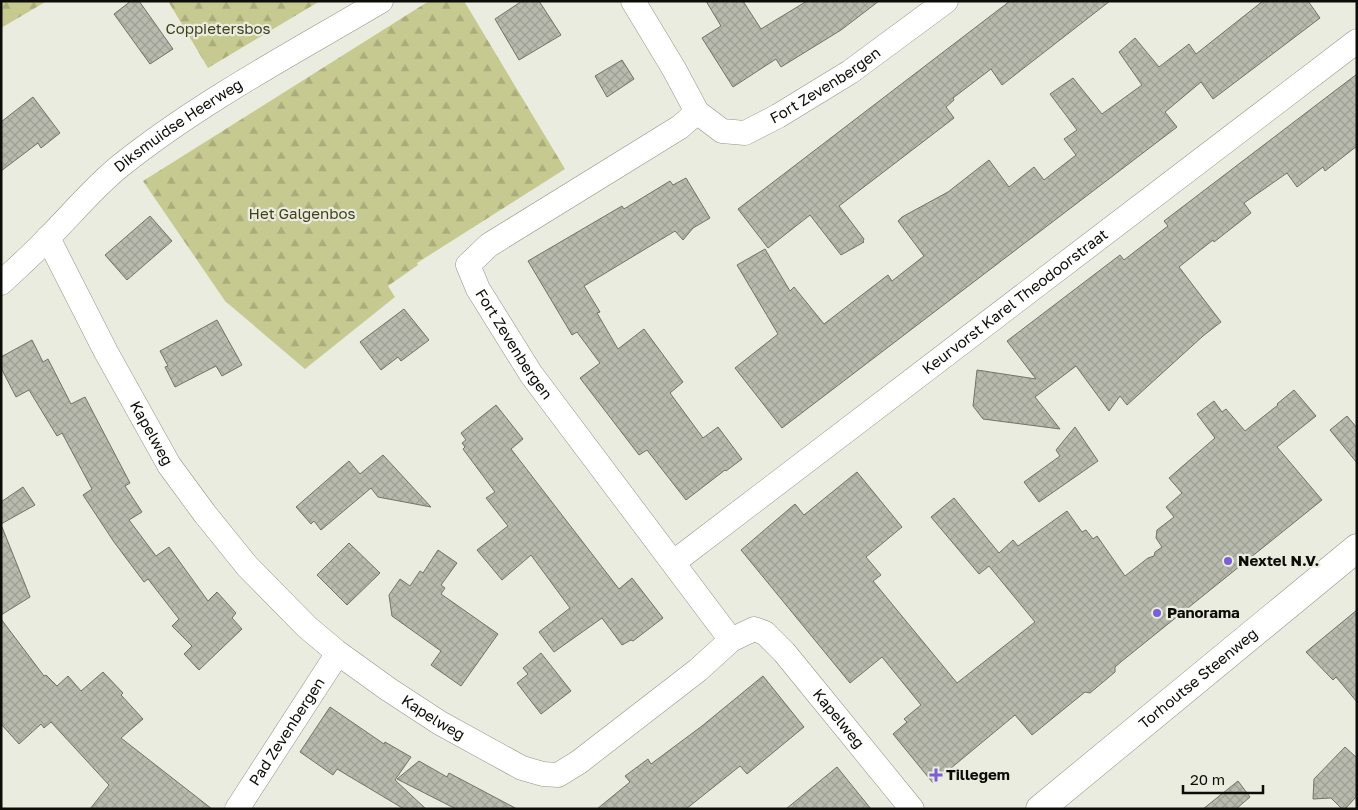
<svg xmlns="http://www.w3.org/2000/svg" width="1358" height="810" viewBox="0 0 1358 810" font-family="'Golos Text',sans-serif">
  <style>
    .forest { fill: url(#forest-firs) }
    .building { fill: url(#building-cross-hatch); stroke: #727368 }
    .lines { fill: none; stroke-linecap: round; stroke-linejoin: round }
    .minor-casing { stroke: #939488; stroke-width: 25 }
    .secondary-casing { stroke: #939488; stroke-width: 29 }
    .minor { stroke: #fff; stroke-width: 24 }
    .secondary { stroke: #fff; stroke-width: 28 }
    .poi-dot { fill: #7b5ed8; stroke: #eaecdf; stroke-width: 2 }
    .labels { text-anchor: middle; stroke-width: 4.5; stroke-linejoin: round; paint-order: stroke }
    .park-label { font-size: 15px; fill: #41421c; stroke: #eaecdf }
    .street-label { font-size: 15px; fill: #0c0c08; stroke: #eaecdf }
    .poi-label { font-size: 15px; font-weight: bold; fill: #0c0c08; stroke: #eaecdf; text-anchor: start }
  </style>
  <defs>
    <pattern id="forest-firs" width="22" height="20" patternUnits="userSpaceOnUse" patternTransform="scale(1.25)"><rect width="22" height="20" fill="#c7ca90"/><path d="M5 1l3.5 6h-7zM16 11l3.5 6h-7z" fill="#aaac7b"/></pattern>
    <pattern id="building-cross-hatch" width="8" height="8" patternUnits="userSpaceOnUse" patternTransform="scale(1.25)"><rect width="8" height="8" fill="#b9baae"/><path d="M0 0l8 8M0 8l8-8" fill="none" stroke="#9e9f94"/></pattern>
  </defs>
  <rect width="100%" height="100%" fill="#eaecdf"/>
  <g class="forest">
    <path d="M 1,1 L 47,1 L 1,28 Z"/>
    <path d="M 168,1 L 320,1 L 208,68 Z"/>
    <path d="M 429,1 L 464,1 L 565,169 L 417,263 L 418,265 L 388,286 L 395,297 L 305,369 L 225,301 L 143,181 Z"/>
  </g>
  <g class="building">
    <path d="M 131,1 L 139,1 L 173,49 L 150,64 L 114,14 Z"/>
    <path d="M 522,1 L 539,1 L 561,35 L 519,60 L 495,19 Z"/>
    <path d="M 706,1 L 743,1 L 761,29 L 807,1 L 879,1 L 841,30 L 781,67 L 776,59 L 733,87 L 702,38 L 721,26 Z"/>
    <path d="M 1010,1 L 1110,1 L 1002,85 L 991,69 L 953,98 L 954,100 L 946,107 L 954,118 L 839,206 L 864,239 L 863,241 L 864,242 L 841,255 L 810,215 L 768,248 L 738,209 Z"/>
    <path d="M 1263,1 L 1308,1 L 1320,18 L 1213,99 L 1201,82 L 1165,112 L 1177,127 L 782,428 L 735,368 L 778,334 L 737,265 L 765,249 L 790,291 L 794,287 L 824,324 L 888,275 L 892,281 L 924,256 L 898,221 L 902,217 L 948,192 L 989,160 L 1009,187 L 1034,167 L 1044,180 L 1076,155 L 1064,139 L 1077,130 L 1050,94 L 1073,78 L 1102,114 L 1142,85 L 1119,52 L 1135,38 L 1159,67 L 1189,44 L 1196,54 Z"/>
    <path d="M 622,60 L 634,79 L 607,97 L 595,76 Z"/>
    <path d="M 1357,74 L 1357,146 L 1325,171 L 1323,167 L 1297,187 L 1287,173 L 1244,203 L 1251,213 L 1214,242 L 1213,240 L 1179,267 L 1221,322 L 1203,336 L 1127,405 L 1120,396 L 1109,411 L 1076,366 L 1035,397 L 1060,429 L 983,419 L 973,406 L 977,370 L 1036,379 L 1007,341 L 1120,255 L 1124,260 L 1168,226 L 1164,221 Z"/>
    <path d="M 33,97 L 60,133 L 41,148 L 38,143 L 1,171 L 1,122 Z"/>
    <path d="M 686,178 L 710,218 L 693,228 L 683,240 L 675,231 L 584,286 L 600,312 L 597,313 L 618,349 L 644,329 L 683,382 L 670,393 L 703,438 L 718,427 L 742,459 L 726,471 L 725,470 L 686,500 L 647,450 L 639,455 L 580,378 L 600,363 L 577,332 L 572,335 L 528,261 L 622,206 L 624,209 L 670,181 L 673,185 Z"/>
    <path d="M 150,216 L 172,241 L 127,280 L 105,255 Z"/>
    <path d="M 404,309 L 429,340 L 401,361 L 398,357 L 381,370 L 360,342 Z"/>
    <path d="M 217,320 L 242,365 L 222,376 L 216,366 L 175,387 L 165,367 L 168,366 L 160,351 Z"/>
    <path d="M 32,340 L 43,362 L 48,359 L 71,404 L 85,397 L 130,483 L 125,486 L 142,512 L 129,520 L 156,556 L 169,547 L 208,601 L 217,592 L 236,613 L 232,618 L 242,629 L 199,670 L 184,654 L 192,646 L 172,626 L 179,619 L 148,579 L 144,582 L 114,542 L 83,495 L 92,489 L 62,433 L 57,436 L 29,390 L 16,397 L 1,368 L 1,357 Z"/>
    <path d="M 1294,390 L 1316,416 L 1277,447 L 1322,500 L 1122,661 L 1115,667 L 1115,672 L 1090,693 L 1085,692 L 1032,735 L 1015,715 L 933,783 L 893,734 L 907,722 L 904,719 L 921,705 L 882,657 L 850,683 L 741,550 L 795,504 L 804,515 L 857,472 L 902,527 L 866,557 L 881,575 L 873,581 L 957,683 L 1035,622 L 989,566 L 979,574 L 931,517 L 954,498 L 999,553 L 1013,540 L 1018,546 L 1067,511 L 1082,532 L 1086,530 L 1093,539 L 1097,536 L 1125,576 L 1148,558 L 1154,556 L 1155,552 L 1162,547 L 1156,538 L 1157,530 L 1174,517 L 1166,507 L 1182,493 L 1169,478 L 1215,438 L 1197,414 L 1214,401 L 1222,412 L 1226,409 L 1245,431 L 1278,405 L 1277,404 Z"/>
    <path d="M 496,405 L 523,439 L 511,449 L 619,589 L 632,578 L 663,618 L 633,641 L 631,640 L 622,645 L 602,618 L 554,652 L 539,632 L 570,608 L 531,555 L 502,580 L 477,550 L 508,526 L 486,498 L 495,492 L 463,449 L 465,447 L 462,443 L 466,440 L 461,433 Z"/>
    <path d="M 1347,416 L 1357,428 L 1357,463 L 1330,430 Z"/>
    <path d="M 1075,427 L 1098,461 L 1039,502 L 1024,482 L 1060,456 L 1056,450 Z"/>
    <path d="M 383,455 L 431,507 L 378,497 L 371,488 L 321,530 L 314,521 L 311,524 L 296,507 L 349,461 L 360,474 Z"/>
    <path d="M 23,487 L 35,505 L 1,524 L 1,502 Z"/>
    <path d="M 2,527 L 30,597 L 1,615 L 1,528 Z"/>
    <path d="M 349,543 L 380,573 L 347,605 L 317,575 Z"/>
    <path d="M 438,550 L 457,563 L 441,585 L 445,588 L 441,594 L 498,634 L 461,686 L 431,665 L 441,651 L 392,616 L 389,595 L 400,579 L 410,586 L 420,571 L 423,573 Z"/>
    <path d="M 1357,610 L 1357,702 L 1336,677 L 1333,680 L 1306,652 Z"/>
    <path d="M 1,619 L 44,676 L 46,675 L 57,686 L 68,676 L 81,691 L 103,672 L 123,693 L 121,695 L 143,719 L 121,738 L 212,809 L 90,809 L 109,785 L 51,722 L 44,728 L 41,724 L 19,744 L 1,724 Z"/>
    <path d="M 541,653 L 571,691 L 541,714 L 517,683 L 528,674 L 523,668 Z"/>
    <path d="M 763,676 L 804,727 L 747,774 L 740,766 L 686,809 L 597,809 L 630,782 L 625,776 L 648,759 L 651,764 L 702,726 Z"/>
    <path d="M 330,707 L 384,744 L 385,742 L 411,757 L 395,780 L 426,809 L 404,809 L 337,769 L 333,775 L 300,752 Z"/>
    <path d="M 1345,747 L 1357,758 L 1357,796 L 1345,809 L 1342,809 L 1331,798 L 1313,799 L 1314,779 Z"/>
    <path d="M 419,761 L 447,777 L 449,773 L 517,809 L 456,809 L 397,779 Z"/>
    <path d="M 837,767 L 871,809 L 786,809 Z"/>
    <path d="M 1238,781 L 1250,797 L 1236,809 L 1203,809 Z"/>
  </g>
  <g class="lines">
    <defs>
      <g id="minor">
        <path id="s1" d="M 633,1 L 674,69 L 697,112 L 722,131 L 745,133 L 778,116 L 850,72 L 946,1"/>
        <path id="s2" d="M 697,112 L 680,127 L 489,245 L 468,265 L 478,289 L 531,374 L 731,640"/>
        <path id="s3" d="M 48,238 L 106,352 L 169,465 L 205,514 L 247,566 L 307,627 L 338,653 L 388,689 L 440,723 L 522,768 L 543,774 L 558,775 L 579,762 L 698,670 L 731,640 L 754,629 L 765,633 L 784,652 L 912,809"/>
        <path id="s4" d="M 1,283 C 17,268 33,254 48,238 C 72,214 94,187 120,166 C 200,102 293,53 381,1"/>
        <path id="s5" d="M 674,562 L 1357,41"/>
        <path id="s6" d="M 237,809 L 338,653"/>
      </g>
      <g id="secondary">
        <path id="s7" d="M 1040,809 L 1357,548"/>
      </g>
    </defs>
    <use href="#minor" class="minor-casing"/>
    <use href="#secondary" class="secondary-casing"/>
    <use href="#minor" class="minor"/>
    <use href="#secondary" class="secondary"/>
  </g>
  <g class="poi-dot">
    <circle cx="1228" cy="561" r="5"/>
    <circle cx="1157" cy="613" r="5"/>
    <path d="M933.5 767.5h5v5h5v5h-5v5h-5v-5h-5v-5h5z"/>
  </g>
  <g class="labels">
    <g class="park-label">
      <text x="218" y="34">Coppietersbos</text>
      <text x="302" y="219">Het Galgenbos</text>
    </g>
    <g class="street-label">
      <text dy="5" stroke="none"><textPath href="#s1" startOffset="276">Fort Zevenbergen</textPath></text>
      <text dy="5" stroke="none"><textPath href="#s4" startOffset="238">Diksmuidse Heerweg</textPath></text>
      <text dy="5" stroke="none"><textPath href="#s5" startOffset="429">Keurvorst Karel Theodoorstraat</textPath></text>
      <text dy="5" stroke="none"><textPath href="#s2" startOffset="368">Fort Zevenbergen</textPath></text>
      <text dy="5" stroke="none"><textPath href="#s3" startOffset="221">Kapelweg</textPath></text>
      <text dy="5" stroke="none"><textPath href="#s7" startOffset="205">Torhoutse Steenweg</textPath></text>
      <text dy="5" stroke="none"><textPath href="#s3" startOffset="626">Kapelweg</textPath></text>
      <text dy="5" stroke="none"><textPath href="#s3" startOffset="1135">Kapelweg</textPath></text>
      <text dy="5" stroke="none"><textPath href="#s6" startOffset="92">Pad Zevenbergen</textPath></text>
    </g>
    <g class="poi-label">
      <text x="1238" y="566">Nextel N.V.</text>
      <text x="1167" y="618">Panorama</text>
      <text x="946" y="780">Tillegem</text>
    </g>
  </g>
  <rect width="1358" height="810" fill="none" stroke="#0c0c08" stroke-width="5"/>
  <path d="M1183 785v8h80v-8" fill="none" stroke="#0c0c08" stroke-width="2.5"/>
  <text x="1190" y="785" font-size="15" fill="#0c0c08" stroke="#eaecdf" stroke-width="4" paint-order="stroke">20 m</text>
</svg>
